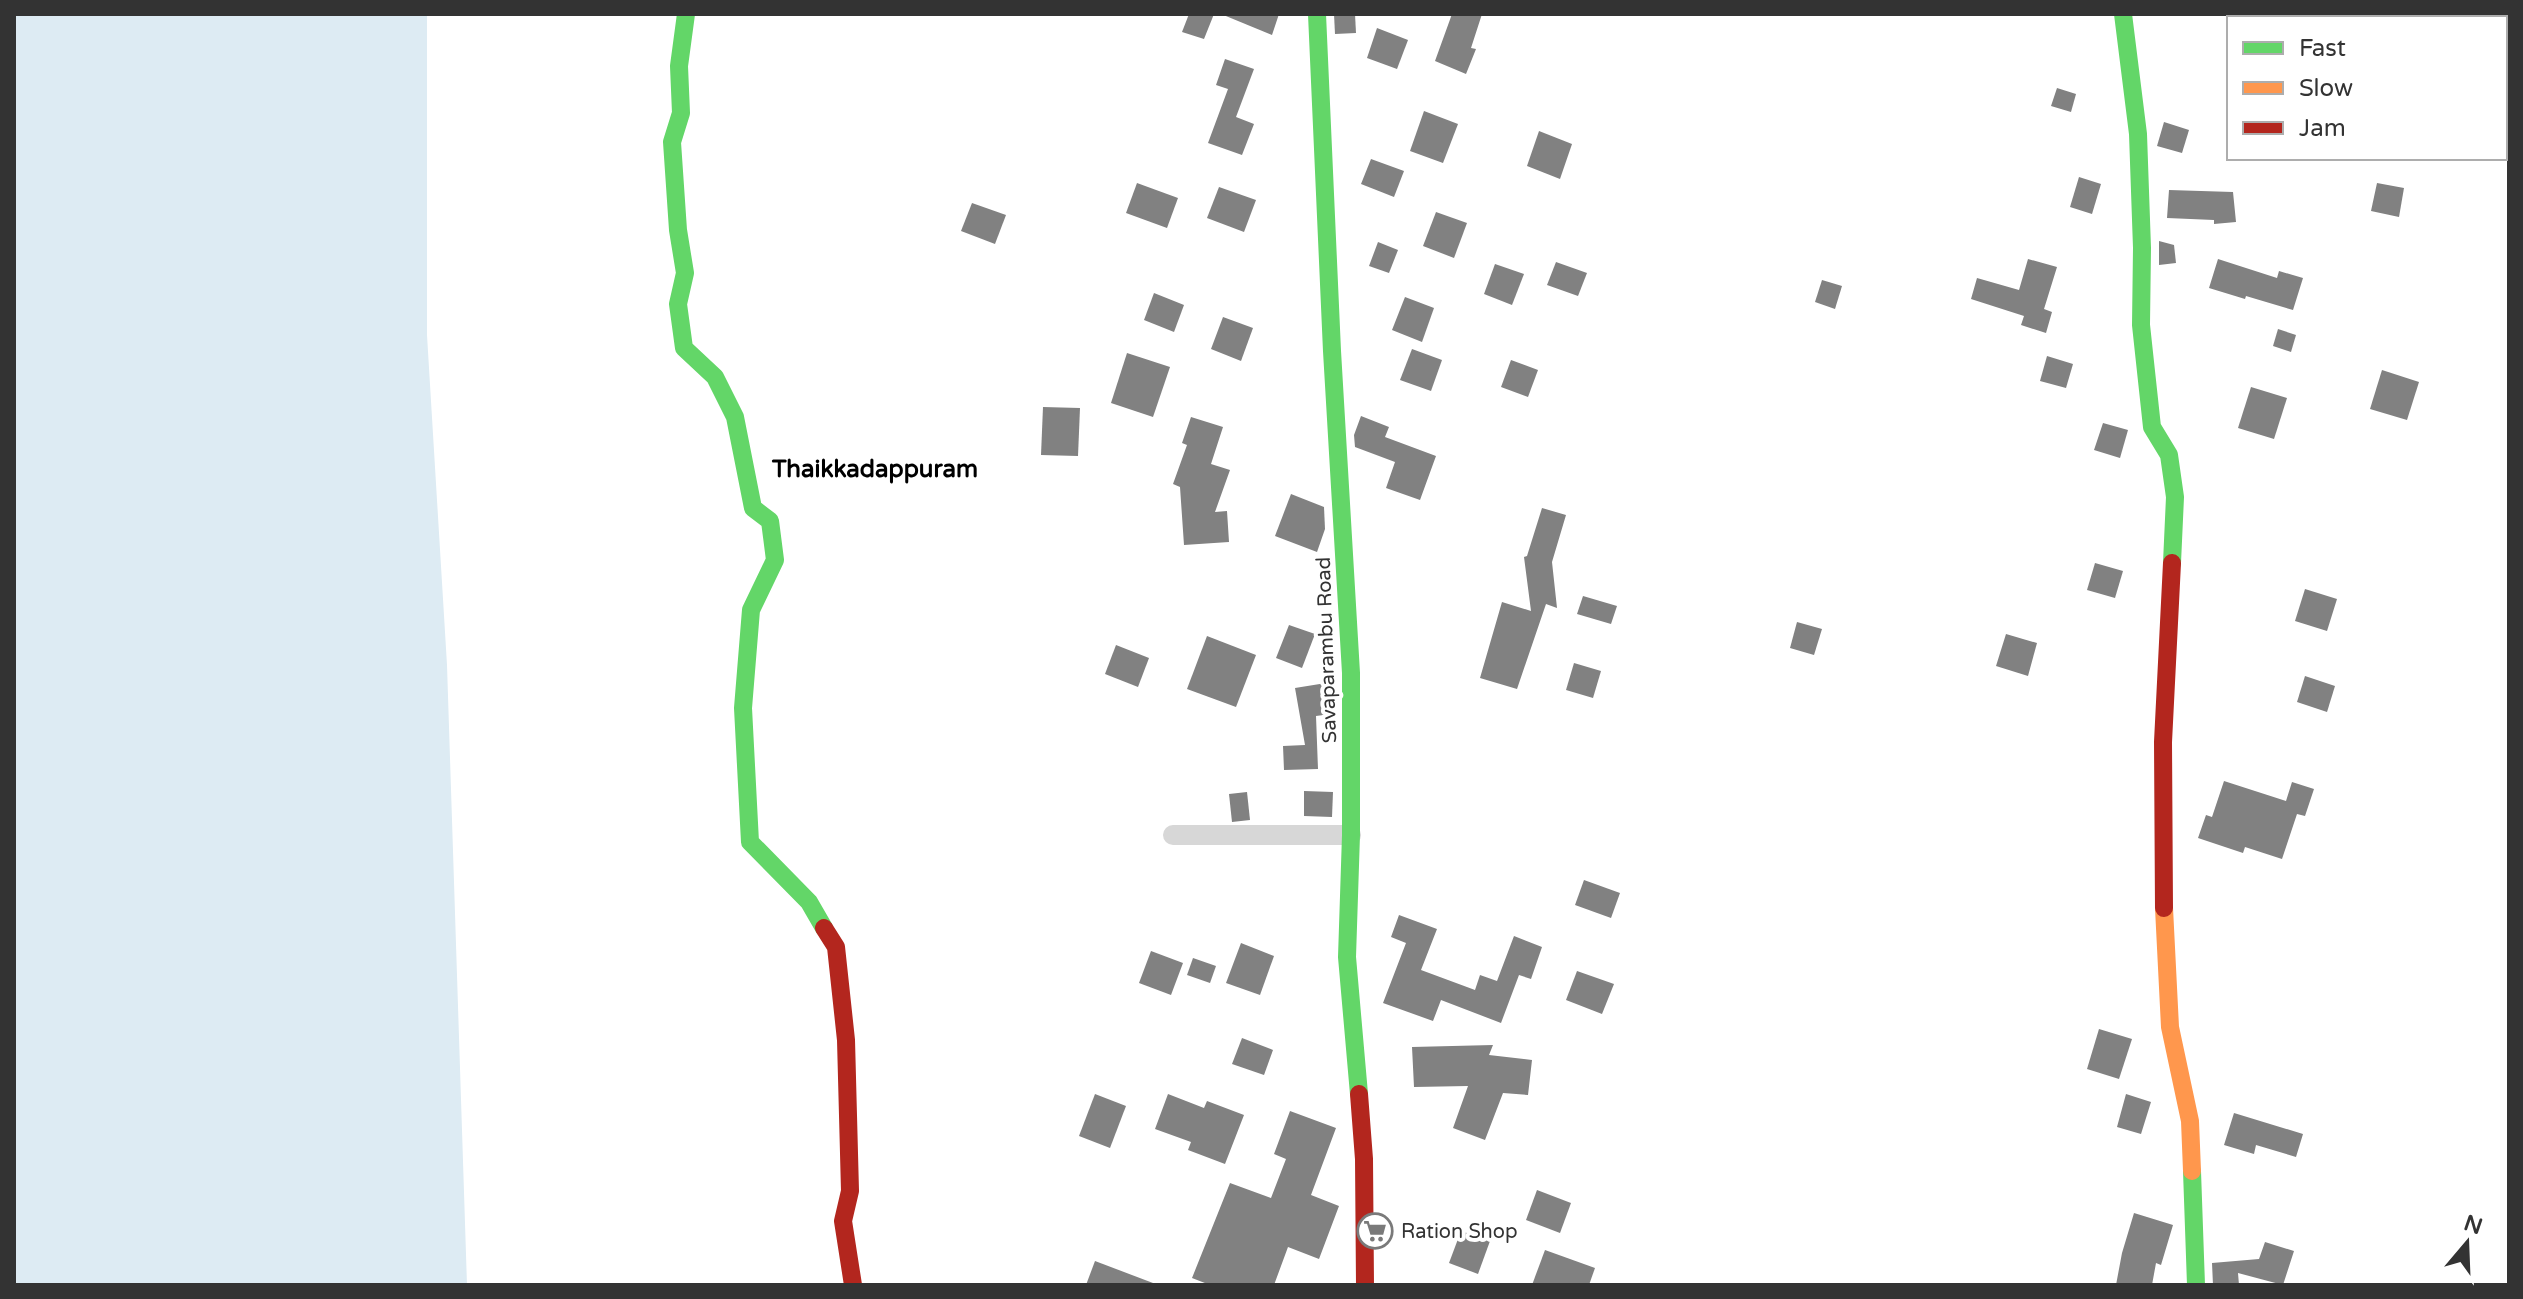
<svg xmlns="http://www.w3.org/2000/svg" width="2523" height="1299" viewBox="0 0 2523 1299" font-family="'Varela Round',sans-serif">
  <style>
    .water { fill: #ddebf3 }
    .building { fill: #818181 }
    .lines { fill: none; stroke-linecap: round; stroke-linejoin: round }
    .street { stroke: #d7d7d7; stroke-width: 20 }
    .fast { stroke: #63d668; stroke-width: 18 }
    .slow { stroke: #ff974d; stroke-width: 18 }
    .jam { stroke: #b3261e; stroke-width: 18 }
    .labels { text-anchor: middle; stroke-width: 8; stroke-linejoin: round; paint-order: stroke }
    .street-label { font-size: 20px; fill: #333; stroke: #fff }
    .poi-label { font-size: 20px; fill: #333; stroke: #fff; text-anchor: start }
    .quarter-label { font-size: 24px; font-weight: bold; fill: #000; stroke: #fff }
  </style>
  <rect width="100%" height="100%" fill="#fff"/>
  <path class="water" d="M 14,14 L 427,14 L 427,335 L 447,665 L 467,1285 L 14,1285 Z"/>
  <g class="building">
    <path d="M 1189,14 L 1214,14 L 1204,39 L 1182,32 Z"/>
    <path d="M 1221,14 L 1279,14 L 1272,35 Z"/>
    <path d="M 1334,14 L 1355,14 L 1356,33 L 1335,34 Z"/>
    <path d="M 1452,14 L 1482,14 L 1471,48 L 1476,49 L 1466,74 L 1435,61 Z"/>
    <path d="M 1377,28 L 1408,40 L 1397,69 L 1367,58 Z"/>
    <path d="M 1225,59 L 1254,69 L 1236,117 L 1254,124 L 1242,155 L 1208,143 L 1228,89 L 1216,85 Z"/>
    <path d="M 2057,88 L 2076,94 L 2071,112 L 2051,106 Z"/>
    <path d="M 1424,111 L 1458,124 L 1443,163 L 1410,151 Z"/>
    <path d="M 2164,122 L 2189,130 L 2182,153 L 2157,146 Z"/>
    <path d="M 1539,131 L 1572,144 L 1560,179 L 1527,166 Z"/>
    <path d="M 1371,159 L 1404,171 L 1394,197 L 1361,184 Z"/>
    <path d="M 2079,177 L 2101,184 L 2092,214 L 2070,207 Z"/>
    <path d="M 1137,183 L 1178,198 L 1167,228 L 1126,213 Z"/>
    <path d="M 2377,183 L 2404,188 L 2399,217 L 2371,211 Z"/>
    <path d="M 1219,187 L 1256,200 L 1244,232 L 1207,218 Z"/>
    <path d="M 2169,190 L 2233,192 L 2236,222 L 2214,224 L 2214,220 L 2167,218 Z"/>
    <path d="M 972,203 L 1006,215 L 995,244 L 961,231 Z"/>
    <path d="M 1436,212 L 1467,223 L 1454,258 L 1423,246 Z"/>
    <path d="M 2159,241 L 2174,245 L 2176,263 L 2159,265 Z"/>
    <path d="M 1378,242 L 1398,250 L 1389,273 L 1369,266 Z"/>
    <path d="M 2028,259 L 2057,267 L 2044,309 L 2052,312 L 2046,333 L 2021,325 L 2024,316 L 1971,299 L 1977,278 L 2019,290 Z"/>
    <path d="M 2218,259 L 2277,278 L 2279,271 L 2303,278 L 2293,310 L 2246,296 L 2245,299 L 2209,288 Z"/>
    <path d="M 1556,262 L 1587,273 L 1578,296 L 1547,285 Z"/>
    <path d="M 1495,264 L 1524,274 L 1512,305 L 1484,294 Z"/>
    <path d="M 1822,280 L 1842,286 L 1835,309 L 1815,302 Z"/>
    <path d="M 1154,293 L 1184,305 L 1174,332 L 1144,320 Z"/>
    <path d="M 1405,297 L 1434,308 L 1422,342 L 1392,330 Z"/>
    <path d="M 1223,317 L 1253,328 L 1241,361 L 1211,349 Z"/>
    <path d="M 2278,329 L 2296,335 L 2291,352 L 2273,346 Z"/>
    <path d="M 1412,349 L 1442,360 L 1431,391 L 1400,380 Z"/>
    <path d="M 1127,353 L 1170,367 L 1153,417 L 1111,403 Z"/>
    <path d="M 2047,356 L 2073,364 L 2066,388 L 2040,381 Z"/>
    <path d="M 1511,360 L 1538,370 L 1528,397 L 1501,387 Z"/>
    <path d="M 2382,370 L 2419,382 L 2407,420 L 2370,409 Z"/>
    <path d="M 2251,387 L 2287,398 L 2274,439 L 2238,428 Z"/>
    <path d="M 1043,407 L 1080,408 L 1078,456 L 1041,455 Z"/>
    <path d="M 1361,416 L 1389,427 L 1385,437 L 1436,456 L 1420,500 L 1386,488 L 1395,462 L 1355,447 L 1354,435 Z"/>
    <path d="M 1191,417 L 1223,427 L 1211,464 L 1230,470 L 1215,512 L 1227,511 L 1229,542 L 1184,545 L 1180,487 L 1173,484 L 1187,445 L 1182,443 Z"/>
    <path d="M 2103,423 L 2128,430 L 2120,458 L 2094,450 Z"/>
    <path d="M 1291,494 L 1324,507 L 1325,529 L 1317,552 L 1275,536 Z"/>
    <path d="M 1542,508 L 1566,515 L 1552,562 L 1557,608 L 1546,604 L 1517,689 L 1480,678 L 1502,602 L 1531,611 L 1524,557 L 1527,556 Z"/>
    <path d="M 2095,563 L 2123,571 L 2115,598 L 2087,590 Z"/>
    <path d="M 2305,589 L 2337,599 L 2327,631 L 2295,621 Z"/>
    <path d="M 1583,596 L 1617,606 L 1611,624 L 1577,614 Z"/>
    <path d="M 1797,622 L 1822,629 L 1814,655 L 1790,648 Z"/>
    <path d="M 1289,625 L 1315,634 L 1302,668 L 1276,658 Z"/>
    <path d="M 2006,634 L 2037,643 L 2028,676 L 1996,666 Z"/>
    <path d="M 1207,636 L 1256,655 L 1236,707 L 1187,689 Z"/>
    <path d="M 1116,645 L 1149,658 L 1138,687 L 1105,674 Z"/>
    <path d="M 1574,663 L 1601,671 L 1593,698 L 1566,690 Z"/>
    <path d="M 2305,676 L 2335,686 L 2327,712 L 2297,702 Z"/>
    <path d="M 1326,683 L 1331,714 L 1316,716 L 1318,769 L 1284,770 L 1283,746 L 1305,745 L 1295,688 Z"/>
    <path d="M 2224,781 L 2286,801 L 2292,782 L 2314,789 L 2305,816 L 2297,814 L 2282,859 L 2245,847 L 2243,853 L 2198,838 L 2206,815 L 2212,817 Z"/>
    <path d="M 1304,791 L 1333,792 L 1332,817 L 1304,816 Z"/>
    <path d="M 1247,792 L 1250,820 L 1232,822 L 1229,794 Z"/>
    <path d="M 1584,880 L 1620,893 L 1611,918 L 1575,905 Z"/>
    <path d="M 1399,915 L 1437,929 L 1421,970 L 1475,990 L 1480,975 L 1497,981 L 1514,936 L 1542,947 L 1531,979 L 1519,975 L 1501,1023 L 1441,1000 L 1433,1021 L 1383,1003 L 1406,943 L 1391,937 Z"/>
    <path d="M 1241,943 L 1274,956 L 1260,995 L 1226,983 Z"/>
    <path d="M 1151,951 L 1183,963 L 1171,995 L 1139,983 Z"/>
    <path d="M 1193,958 L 1216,966 L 1210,983 L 1187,975 Z"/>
    <path d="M 1577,971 L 1614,984 L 1602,1014 L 1566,1000 Z"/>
    <path d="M 2099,1029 L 2132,1039 L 2119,1079 L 2087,1069 Z"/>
    <path d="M 1242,1038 L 1273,1050 L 1264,1075 L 1232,1064 Z"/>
    <path d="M 1493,1045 L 1489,1055 L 1532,1060 L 1528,1095 L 1503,1093 L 1485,1140 L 1453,1128 L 1468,1086 L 1414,1087 L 1412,1047 Z"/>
    <path d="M 1095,1094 L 1126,1106 L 1110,1148 L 1079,1136 Z"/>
    <path d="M 1168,1094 L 1204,1108 L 1207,1101 L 1244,1115 L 1225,1164 L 1188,1150 L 1191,1142 L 1155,1129 Z"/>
    <path d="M 2126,1094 L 2151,1102 L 2141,1134 L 2117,1127 Z"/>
    <path d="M 1290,1111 L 1336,1128 L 1311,1195 L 1339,1206 L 1319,1259 L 1288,1247 L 1274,1285 L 1210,1285 L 1192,1278 L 1230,1183 L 1271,1198 L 1286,1159 L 1274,1154 Z"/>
    <path d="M 2234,1113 L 2303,1134 L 2296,1157 L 2256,1145 L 2254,1154 L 2224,1145 Z"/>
    <path d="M 1537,1190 L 1571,1203 L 1560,1233 L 1526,1220 Z"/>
    <path d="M 2134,1213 L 2173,1225 L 2161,1265 L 2156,1263 L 2152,1285 L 2116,1285 L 2122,1253 Z"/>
    <path d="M 1461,1231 L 1490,1241 L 1478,1274 L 1449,1263 Z"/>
    <path d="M 2265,1242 L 2294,1251 L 2283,1285 L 2238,1273 L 2239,1285 L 2213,1285 L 2212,1263 L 2259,1259 Z"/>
    <path d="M 1545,1250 L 1595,1268 L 1589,1285 L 1532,1285 Z"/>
    <path d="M 1095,1261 L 1153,1283 L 1153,1285 L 1086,1285 Z"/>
  </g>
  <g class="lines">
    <path class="street" d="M 1173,835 L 1351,835"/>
    <g class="fast">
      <path d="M 686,14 L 679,66 L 681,113 L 672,142 L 678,230 L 685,273 L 678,304 L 684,348 L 715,377 L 735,417 L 753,508 L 770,521 L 775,560 L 751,610 L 743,708 L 750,842 L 809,902 L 824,928"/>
      <path d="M 1317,14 L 1332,351 L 1351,673 L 1351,835 L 1347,957 L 1359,1094"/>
      <path d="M 2123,14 L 2138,134 L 2142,248 L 2141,325 L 2152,427 L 2169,455 L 2175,497 L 2172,563"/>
      <path d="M 2192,1171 L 2196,1285"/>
    </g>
    <path class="slow" d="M 2164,908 L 2170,1027 L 2190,1121 L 2192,1171"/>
    <g class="jam">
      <path d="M 2164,908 L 2163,742 L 2172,563"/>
      <path d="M 824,928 L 836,947 L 846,1040 L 850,1191 L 843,1221 L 853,1285"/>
      <path d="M 1359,1094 L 1364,1159 L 1365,1285"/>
    </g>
  </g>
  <defs>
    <symbol id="supermarket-ring" viewBox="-11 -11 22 22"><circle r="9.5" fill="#fff" stroke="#7a7a7a" stroke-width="1.5"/><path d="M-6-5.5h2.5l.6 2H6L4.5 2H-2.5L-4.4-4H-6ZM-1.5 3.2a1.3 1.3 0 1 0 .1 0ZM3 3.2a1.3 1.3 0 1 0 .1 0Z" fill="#7a7a7a"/></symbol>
  </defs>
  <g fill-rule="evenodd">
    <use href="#supermarket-ring" x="1355" y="1211" width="40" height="40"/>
  </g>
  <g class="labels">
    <g class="street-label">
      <text transform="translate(1326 650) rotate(-92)" y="7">Savaparambu Road</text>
    </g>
    <g class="poi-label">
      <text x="1401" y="1238">Ration Shop</text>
    </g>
    <g class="quarter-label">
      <text x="875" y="477">Thaikkadappuram</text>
    </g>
  </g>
  <rect width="2523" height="1299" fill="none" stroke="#333333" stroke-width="32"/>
  <rect x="2227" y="16" width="280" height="144" fill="#ffffff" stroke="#adadad" stroke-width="2"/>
  <rect x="2243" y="42" width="40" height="12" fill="#63d668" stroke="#adadad" stroke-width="2"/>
  <text x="2299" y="56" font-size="24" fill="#333333">Fast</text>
  <rect x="2243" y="82" width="40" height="12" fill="#ff974d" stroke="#adadad" stroke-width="2"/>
  <text x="2299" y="96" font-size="24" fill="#333333">Slow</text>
  <rect x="2243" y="122" width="40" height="12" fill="#b3261e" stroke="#adadad" stroke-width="2"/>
  <text x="2299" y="136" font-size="24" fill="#333333">Jam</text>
  <g transform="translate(2467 1243) rotate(19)" stroke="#ffffff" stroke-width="6" paint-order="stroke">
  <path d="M0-6L14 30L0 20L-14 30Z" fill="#333333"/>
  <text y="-12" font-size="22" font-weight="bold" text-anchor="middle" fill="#333333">N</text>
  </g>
</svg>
